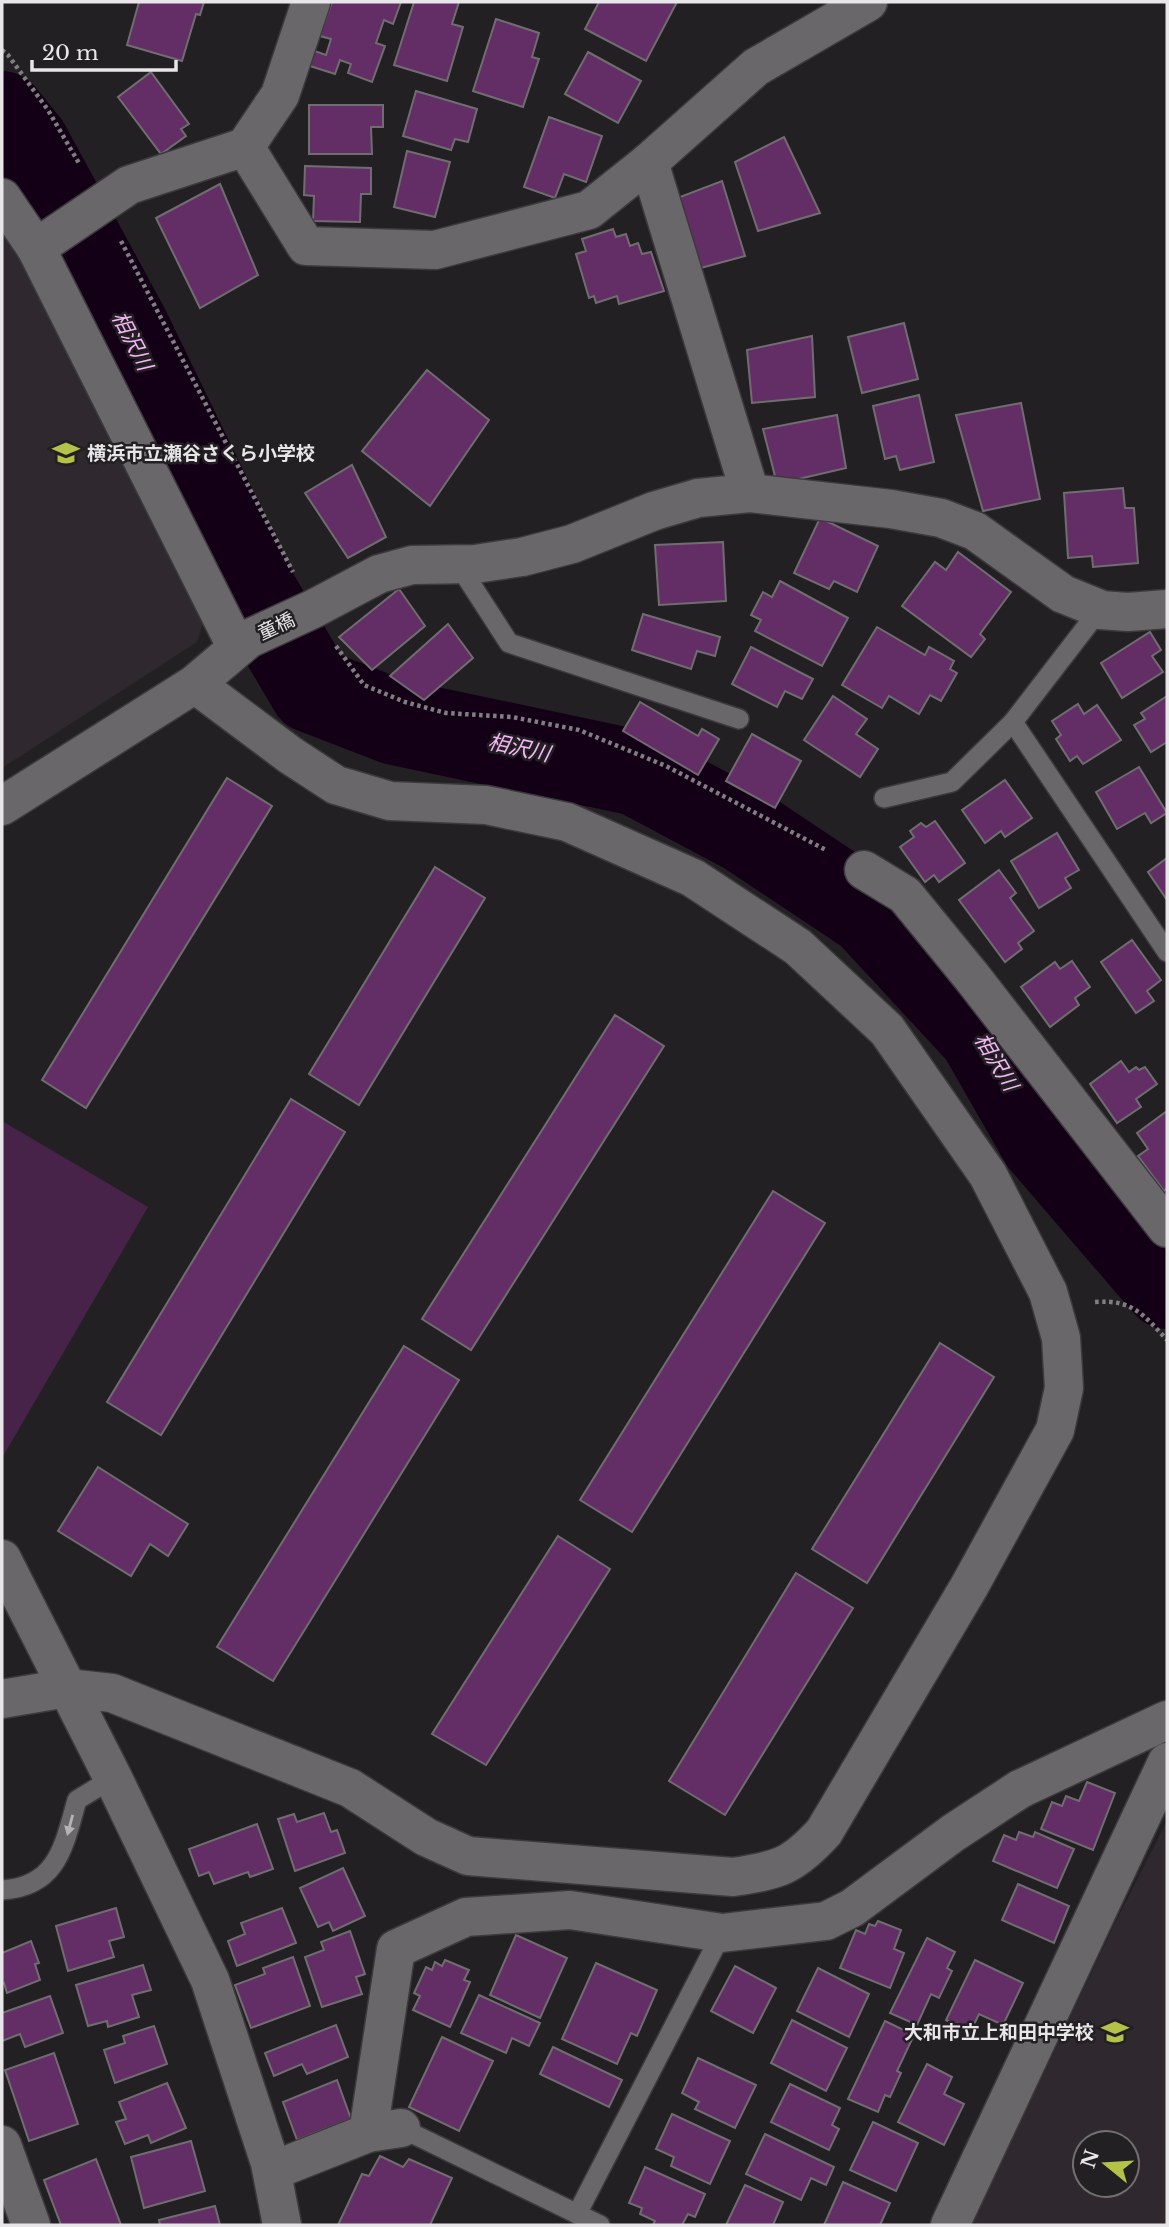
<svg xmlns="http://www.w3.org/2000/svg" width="1169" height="2227" viewBox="0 0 1169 2227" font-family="'Libre Baskerville','Noto Sans JP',serif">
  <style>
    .built { fill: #2f292f; fill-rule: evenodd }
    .green { fill: #472349 }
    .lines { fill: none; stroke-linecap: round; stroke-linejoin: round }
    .river { stroke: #140016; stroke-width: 86 }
    .building { fill: #622e65; stroke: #706d70; stroke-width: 2 }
    .service-casing { stroke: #3c3a3c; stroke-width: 22 }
    .minor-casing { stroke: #3c3a3c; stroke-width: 41 }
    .tertiary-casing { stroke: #3c3a3c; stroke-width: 41 }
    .path { stroke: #817e81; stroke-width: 4.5; stroke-dasharray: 3.5 3.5; stroke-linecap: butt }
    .service { stroke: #6a676a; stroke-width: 19 }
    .minor { stroke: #6a676a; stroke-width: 38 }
    .tertiary { stroke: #6a676a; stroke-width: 38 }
    .oneway { fill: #b6b3b6 }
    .labels { text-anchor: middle; stroke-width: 5; stroke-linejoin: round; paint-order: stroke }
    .poi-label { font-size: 19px; font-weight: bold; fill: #e8e6e8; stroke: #232023; text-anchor: start }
    .street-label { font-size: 19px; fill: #e8e6e8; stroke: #232023 }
    .water-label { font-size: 21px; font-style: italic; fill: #f6b7f8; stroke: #232023 }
  </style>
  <rect width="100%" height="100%" fill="#232023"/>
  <g class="built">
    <path d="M 2,231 L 53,298 L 208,608 L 197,642 L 2,768 Z"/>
    <path d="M 1167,1821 L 1167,2225 L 972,2225 L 1116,1921 ZM 1085,2143 L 1127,2143 L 1127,2185 L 1085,2185 Z"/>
  </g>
  <path class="green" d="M 2,1121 L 148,1207 L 2,1458 Z"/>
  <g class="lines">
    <path class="river" d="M 2,114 L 27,145 L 127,329 L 256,595 L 312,690 L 395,722 L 637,773 L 746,831 L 869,913 L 981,1034 L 1043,1142 L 1167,1286"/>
  </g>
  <g class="building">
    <path d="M 139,2 L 204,2 L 200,15 L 196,14 L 182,61 L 127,45 Z"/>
    <path d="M 332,2 L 401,2 L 393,24 L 384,20 L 376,43 L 385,46 L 372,82 L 348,73 L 351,64 L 340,60 L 335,74 L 307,65 L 312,50 L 326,55 L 331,39 L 320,36 Z"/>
    <path d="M 414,2 L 459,2 L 452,24 L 463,27 L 447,81 L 394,65 Z"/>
    <path d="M 599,2 L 677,2 L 646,61 L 585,29 Z"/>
    <path d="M 496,19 L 539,33 L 532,57 L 539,59 L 523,107 L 473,91 Z"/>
    <path d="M 588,52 L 641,81 L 618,123 L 565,94 Z"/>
    <path d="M 151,72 L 189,124 L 181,129 L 186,136 L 161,154 L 118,97 Z"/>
    <path d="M 416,91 L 477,109 L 468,142 L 455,139 L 451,150 L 403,136 Z"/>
    <path d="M 309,105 L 383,105 L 383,127 L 371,127 L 372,154 L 309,154 Z"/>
    <path d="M 549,117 L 602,136 L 586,182 L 564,174 L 555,198 L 524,187 Z"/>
    <path d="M 784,137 L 820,213 L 758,231 L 735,162 Z"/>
    <path d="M 407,151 L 450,162 L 435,217 L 394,207 Z"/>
    <path d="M 305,166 L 371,168 L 371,194 L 361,194 L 360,222 L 313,221 L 314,196 L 304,195 Z"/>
    <path d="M 722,181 L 745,256 L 697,269 L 672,200 Z"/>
    <path d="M 220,184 L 258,275 L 200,308 L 156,218 Z"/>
    <path d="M 613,229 L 616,237 L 626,234 L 630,246 L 638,243 L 642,254 L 651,252 L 664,291 L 619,304 L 617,296 L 596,303 L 594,296 L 589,298 L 576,254 L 586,251 L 582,239 Z"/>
    <path d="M 904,323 L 918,379 L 862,393 L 848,337 Z"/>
    <path d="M 812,336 L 815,397 L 752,403 L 747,350 Z"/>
    <path d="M 427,370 L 489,420 L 430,506 L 362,451 Z"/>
    <path d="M 919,395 L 934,462 L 900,470 L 896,456 L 885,459 L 873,406 Z"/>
    <path d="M 1021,403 L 1040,499 L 983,511 L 956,415 Z"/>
    <path d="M 837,415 L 846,468 L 777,484 L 763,429 Z"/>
    <path d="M 352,465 L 386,537 L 348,558 L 305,493 Z"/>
    <path d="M 1123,488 L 1125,508 L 1134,508 L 1138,563 L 1093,567 L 1092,556 L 1068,558 L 1064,493 Z"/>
    <path d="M 820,518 L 878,546 L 857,592 L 834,581 L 829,589 L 794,573 Z"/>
    <path d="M 723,542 L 726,601 L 659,605 L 655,545 Z"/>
    <path d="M 958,552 L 1011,592 L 980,634 L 985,639 L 971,657 L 902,606 L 935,562 L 946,570 Z"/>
    <path d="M 780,581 L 848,618 L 822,666 L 755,631 L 761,620 L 751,615 L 763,592 L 772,597 Z"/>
    <path d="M 399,589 L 425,626 L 372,670 L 339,637 Z"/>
    <path d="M 643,614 L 720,637 L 715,656 L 697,651 L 691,669 L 632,650 Z"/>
    <path d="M 448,624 L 473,658 L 424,700 L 390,676 Z"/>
    <path d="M 877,627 L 925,655 L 929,647 L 954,661 L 950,669 L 957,673 L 941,701 L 930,695 L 919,714 L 889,696 L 882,708 L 842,685 Z"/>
    <path d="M 1150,632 L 1161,650 L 1152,656 L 1163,672 L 1122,698 L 1101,663 Z"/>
    <path d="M 751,647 L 813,679 L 802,699 L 785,691 L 777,707 L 732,684 Z"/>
    <path d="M 833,696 L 867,719 L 856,734 L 878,749 L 860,777 L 804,740 Z"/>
    <path d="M 1167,696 L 1167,742 L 1151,752 L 1134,725 L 1145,719 L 1141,713 Z"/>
    <path d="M 640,702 L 698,736 L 702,729 L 719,739 L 698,775 L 623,731 Z"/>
    <path d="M 1078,704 L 1084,714 L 1097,705 L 1121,740 L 1083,764 L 1077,756 L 1070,761 L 1056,739 L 1061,735 L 1052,721 Z"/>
    <path d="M 752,734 L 801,761 L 775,808 L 726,781 Z"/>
    <path d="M 1139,767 L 1167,813 L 1151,823 L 1145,813 L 1117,829 L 1096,792 Z"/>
    <path d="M 227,778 L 272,806 L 86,1108 L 42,1080 Z"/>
    <path d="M 1005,780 L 1032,818 L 1005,837 L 1001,831 L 985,843 L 962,810 Z"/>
    <path d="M 935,821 L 965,863 L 939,882 L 934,875 L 925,882 L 900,847 L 914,837 L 910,831 L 921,823 L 926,827 Z"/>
    <path d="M 1057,833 L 1079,870 L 1065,878 L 1071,888 L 1039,908 L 1011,861 Z"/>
    <path d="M 1167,858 L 1167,900 L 1148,872 Z"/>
    <path d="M 435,867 L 485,898 L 359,1105 L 309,1074 Z"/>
    <path d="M 999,870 L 1016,893 L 1010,898 L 1034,931 L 1018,943 L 1022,949 L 1005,962 L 959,900 Z"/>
    <path d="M 1132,940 L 1161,980 L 1147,991 L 1154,1001 L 1136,1013 L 1101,962 Z"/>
    <path d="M 1072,961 L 1090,987 L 1075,998 L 1079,1005 L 1050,1027 L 1021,987 L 1055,962 L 1060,969 Z"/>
    <path d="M 615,1015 L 664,1046 L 471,1350 L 422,1319 Z"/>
    <path d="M 1121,1061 L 1129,1072 L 1136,1067 L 1139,1070 L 1145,1067 L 1157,1084 L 1136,1099 L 1141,1107 L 1117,1123 L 1090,1084 Z"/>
    <path d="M 291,1099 L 345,1132 L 161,1435 L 107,1402 Z"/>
    <path d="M 1167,1111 L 1167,1188 L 1164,1191 L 1138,1156 L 1148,1149 L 1137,1133 Z"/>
    <path d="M 773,1191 L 825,1223 L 632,1532 L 580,1500 Z"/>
    <path d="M 940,1343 L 994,1377 L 867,1583 L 812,1549 Z"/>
    <path d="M 404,1346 L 459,1380 L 273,1681 L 217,1647 Z"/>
    <path d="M 98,1467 L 188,1524 L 168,1556 L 150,1544 L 131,1576 L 58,1531 Z"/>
    <path d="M 558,1536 L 610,1569 L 486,1765 L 432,1734 Z"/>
    <path d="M 796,1573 L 853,1608 L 725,1815 L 669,1781 Z"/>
    <path d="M 1087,1782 L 1115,1793 L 1093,1850 L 1041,1829 L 1052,1802 L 1062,1806 L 1066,1796 L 1079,1801 Z"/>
    <path d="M 324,1813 L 331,1832 L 337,1830 L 345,1853 L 295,1871 L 278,1819 L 294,1814 L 297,1822 Z"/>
    <path d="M 257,1824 L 273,1869 L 250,1877 L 248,1872 L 214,1884 L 209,1872 L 199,1876 L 189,1849 Z"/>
    <path d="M 1019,1832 L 1033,1837 L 1035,1832 L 1074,1849 L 1057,1888 L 993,1861 L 1004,1835 L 1016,1840 Z"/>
    <path d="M 343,1868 L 365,1916 L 333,1931 L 329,1922 L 318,1927 L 300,1888 Z"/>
    <path d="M 1018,1884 L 1069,1906 L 1054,1943 L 1002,1920 Z"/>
    <path d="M 116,1908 L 124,1937 L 109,1941 L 114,1957 L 68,1971 L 56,1926 Z"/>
    <path d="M 282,1908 L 296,1943 L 237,1966 L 228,1941 L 245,1934 L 241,1923 Z"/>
    <path d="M 878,1921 L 901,1930 L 894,1949 L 904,1953 L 890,1988 L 840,1968 L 856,1930 L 865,1934 L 869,1924 L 875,1926 Z"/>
    <path d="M 350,1931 L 365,1974 L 356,1977 L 362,1994 L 322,2007 L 305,1957 L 324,1950 L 321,1942 Z"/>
    <path d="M 516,1935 L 567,1958 L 540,2018 L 490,1995 Z"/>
    <path d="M 927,1938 L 955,1952 L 947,1968 L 952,1971 L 939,1998 L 931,1994 L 917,2025 L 890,2013 Z"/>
    <path d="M 31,1941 L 39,1963 L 35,1964 L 40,1980 L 7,1993 L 4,1983 L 2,1984 L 2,1953 Z"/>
    <path d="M 293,1957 L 310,2006 L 251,2028 L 235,1985 L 265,1974 L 263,1968 Z"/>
    <path d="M 445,1960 L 469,1970 L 464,1980 L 470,1982 L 450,2027 L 413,2010 L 420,1996 L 414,1993 L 426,1967 L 432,1970 L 435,1962 L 442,1966 Z"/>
    <path d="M 975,1960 L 1023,1983 L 1003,2025 L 979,2014 L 970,2033 L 946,2020 Z"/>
    <path d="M 596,1963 L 657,1990 L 637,2036 L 631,2033 L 617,2064 L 562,2039 Z"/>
    <path d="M 143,1965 L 151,1990 L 132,1995 L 139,2017 L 108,2027 L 107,2021 L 88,2026 L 76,1985 Z"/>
    <path d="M 735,1966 L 776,1988 L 753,2033 L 711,2011 Z"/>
    <path d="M 818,1968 L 869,1994 L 849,2037 L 797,2011 Z"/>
    <path d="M 479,1995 L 540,2023 L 529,2046 L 512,2038 L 506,2053 L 461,2033 Z"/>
    <path d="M 50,1996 L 63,2033 L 25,2047 L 20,2034 L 2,2041 L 2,2013 Z"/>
    <path d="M 792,2020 L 847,2048 L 826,2091 L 771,2063 Z"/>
    <path d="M 885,2021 L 914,2035 L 897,2071 L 901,2073 L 890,2097 L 885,2095 L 878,2112 L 848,2099 Z"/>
    <path d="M 336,2025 L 348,2057 L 307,2074 L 302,2064 L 274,2076 L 265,2053 Z"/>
    <path d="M 154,2026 L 167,2064 L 115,2083 L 104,2050 L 125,2043 L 123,2036 Z"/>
    <path d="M 442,2037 L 493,2061 L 459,2131 L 409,2107 Z"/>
    <path d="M 553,2047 L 622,2080 L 609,2107 L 540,2074 Z"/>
    <path d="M 54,2053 L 78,2124 L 29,2141 L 5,2070 Z"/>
    <path d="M 698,2058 L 756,2085 L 735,2128 L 695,2109 L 699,2102 L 682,2093 Z"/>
    <path d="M 927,2064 L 952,2077 L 944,2094 L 964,2104 L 944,2145 L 898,2122 Z"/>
    <path d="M 337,2080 L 351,2119 L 297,2140 L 283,2102 Z"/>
    <path d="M 167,2083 L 186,2128 L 151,2143 L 148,2135 L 125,2144 L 116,2122 L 126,2119 L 119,2102 Z"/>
    <path d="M 790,2084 L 840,2108 L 832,2125 L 839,2129 L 829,2150 L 771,2122 Z"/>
    <path d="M 672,2114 L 730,2141 L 710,2184 L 671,2166 L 674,2157 L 656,2149 Z"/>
    <path d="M 873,2122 L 918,2143 L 896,2191 L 850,2170 Z"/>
    <path d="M 765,2134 L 834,2167 L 826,2185 L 811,2178 L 801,2200 L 746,2174 Z"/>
    <path d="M 191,2141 L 205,2191 L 144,2208 L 131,2157 Z"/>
    <path d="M 1084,2146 L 1085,2146 L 1085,2164 L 1077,2161 Z"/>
    <path d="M 380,2156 L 403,2167 L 409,2159 L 452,2178 L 430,2225 L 338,2225 L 362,2174 L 369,2176 Z"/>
    <path d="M 96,2159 L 121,2225 L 61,2225 L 44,2180 Z"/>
    <path d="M 645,2167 L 705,2194 L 695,2217 L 688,2214 L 682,2225 L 653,2225 L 655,2221 L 640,2214 L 642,2208 L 629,2203 Z"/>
    <path d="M 843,2182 L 890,2203 L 880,2225 L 824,2225 Z"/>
    <path d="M 745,2185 L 783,2202 L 773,2225 L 726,2225 Z"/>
    <path d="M 215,2206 L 220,2225 L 160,2225 L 159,2220 Z"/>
  </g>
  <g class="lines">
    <defs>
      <g id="service">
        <path d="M 458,564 L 509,643 L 739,719"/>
        <path d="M 1013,722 L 1167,952"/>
        <path d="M 884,798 L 952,782 L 1013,722 L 1100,609"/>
        <path d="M 2,1890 C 58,1887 64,1845 77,1800 L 113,1778"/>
        <path d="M 401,2128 L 600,2225"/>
        <path d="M 577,2214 L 722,1933"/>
      </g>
      <g id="minor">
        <path d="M 311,2 L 280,95 L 245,147 L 306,246 L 435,250 L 589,210 L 649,162 L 756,67 L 868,2"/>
        <path d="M 649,162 L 750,493"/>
        <path d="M 2,198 L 36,248 L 237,648"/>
        <path d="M 36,248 L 129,185 L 245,147"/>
        <path d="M 2,806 L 195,684 L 248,639 L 313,609 L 379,574 L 412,565 L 475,564 L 522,557 L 572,544 L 654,511 L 698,498 L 750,493 L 891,509 L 941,518 L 975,531 L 1063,594 L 1100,609 L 1100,610 L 1128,612 L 1167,609"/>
        <path d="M 864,870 L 905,895 L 972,977 L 1167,1228"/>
        <path d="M 2,1699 L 67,1688 L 112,1693 L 350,1788 L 426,1837 L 468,1856 L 733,1877 C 779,1870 792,1867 824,1832 L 970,1585 L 1055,1430 L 1064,1388 L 1061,1338 L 1048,1292 L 988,1175 L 887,1030 L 798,947 L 693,878 L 567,822 L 486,805 L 390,801 L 336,785 L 290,755 L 195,684"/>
        <path d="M 368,2133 L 396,1949 L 466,1917 L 570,1910 L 722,1933 L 826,1921 L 852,1908 L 953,1833 L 1020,1789 L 1167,1720"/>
        <path d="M 2,2145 L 31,2225"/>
        <path d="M 272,2171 L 368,2133 L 401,2128"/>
        <path d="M 950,2225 L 1167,1762"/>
      </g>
      <path id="tertiary" d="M 2,1559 L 113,1778 L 210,1980 L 270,2163 L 282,2225"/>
    </defs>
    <use href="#service" class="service-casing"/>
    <use href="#minor" class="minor-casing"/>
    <use href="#tertiary" class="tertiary-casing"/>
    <g class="path">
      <path d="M 2,50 L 8,55 L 48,110 L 80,165"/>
      <path d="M 121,241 L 293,572"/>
      <path d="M 336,646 L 364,685 L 405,702 L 446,713 L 512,717 L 579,730 L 666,766 L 826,850"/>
      <path d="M 1095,1302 C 1132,1299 1144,1315 1167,1340"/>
    </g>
    <use href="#service" class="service"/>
    <use href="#minor" class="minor"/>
    <use href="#tertiary" class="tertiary"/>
  </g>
  <defs><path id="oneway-solid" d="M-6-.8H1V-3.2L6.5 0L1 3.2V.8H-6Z" transform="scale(1.75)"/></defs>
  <use class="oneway" href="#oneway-solid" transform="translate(70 1825) rotate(105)"/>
  <defs>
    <symbol id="school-bare" viewBox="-9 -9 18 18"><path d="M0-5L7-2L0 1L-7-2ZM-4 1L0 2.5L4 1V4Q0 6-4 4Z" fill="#b4c24a" stroke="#232023" stroke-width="2.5" paint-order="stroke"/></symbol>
  </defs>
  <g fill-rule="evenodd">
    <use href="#school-bare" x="47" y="434" width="38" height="38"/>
    <use href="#school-bare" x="1096" y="2013" width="38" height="38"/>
  </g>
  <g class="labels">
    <g class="poi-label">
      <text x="87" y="460">横浜市立瀬谷さくら小学校</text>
      <text x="1094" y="2039" text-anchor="end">大和市立上和田中学校</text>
    </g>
    <g class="street-label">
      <text transform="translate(276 626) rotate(-25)" y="7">童橋</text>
    </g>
    <g class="water-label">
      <text transform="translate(132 341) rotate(63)" y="7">相沢川</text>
      <text transform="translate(519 748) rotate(12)" y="7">相沢川</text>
      <text transform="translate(996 1062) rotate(59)" y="7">相沢川</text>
    </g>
  </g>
  <rect width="1169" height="2227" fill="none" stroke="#e8e6e8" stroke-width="7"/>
  <g transform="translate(1106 2164) rotate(288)"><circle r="33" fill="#232023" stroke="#726f72" stroke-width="2"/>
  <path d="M0-5L12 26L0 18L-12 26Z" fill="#b4c24a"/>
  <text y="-10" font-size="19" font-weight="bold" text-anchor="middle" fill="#e8e6e8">N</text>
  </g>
  <path d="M32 60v10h144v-10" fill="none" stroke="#e8e6e8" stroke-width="3.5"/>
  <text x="42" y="60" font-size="21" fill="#e8e6e8" stroke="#232023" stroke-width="5" paint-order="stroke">20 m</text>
</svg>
